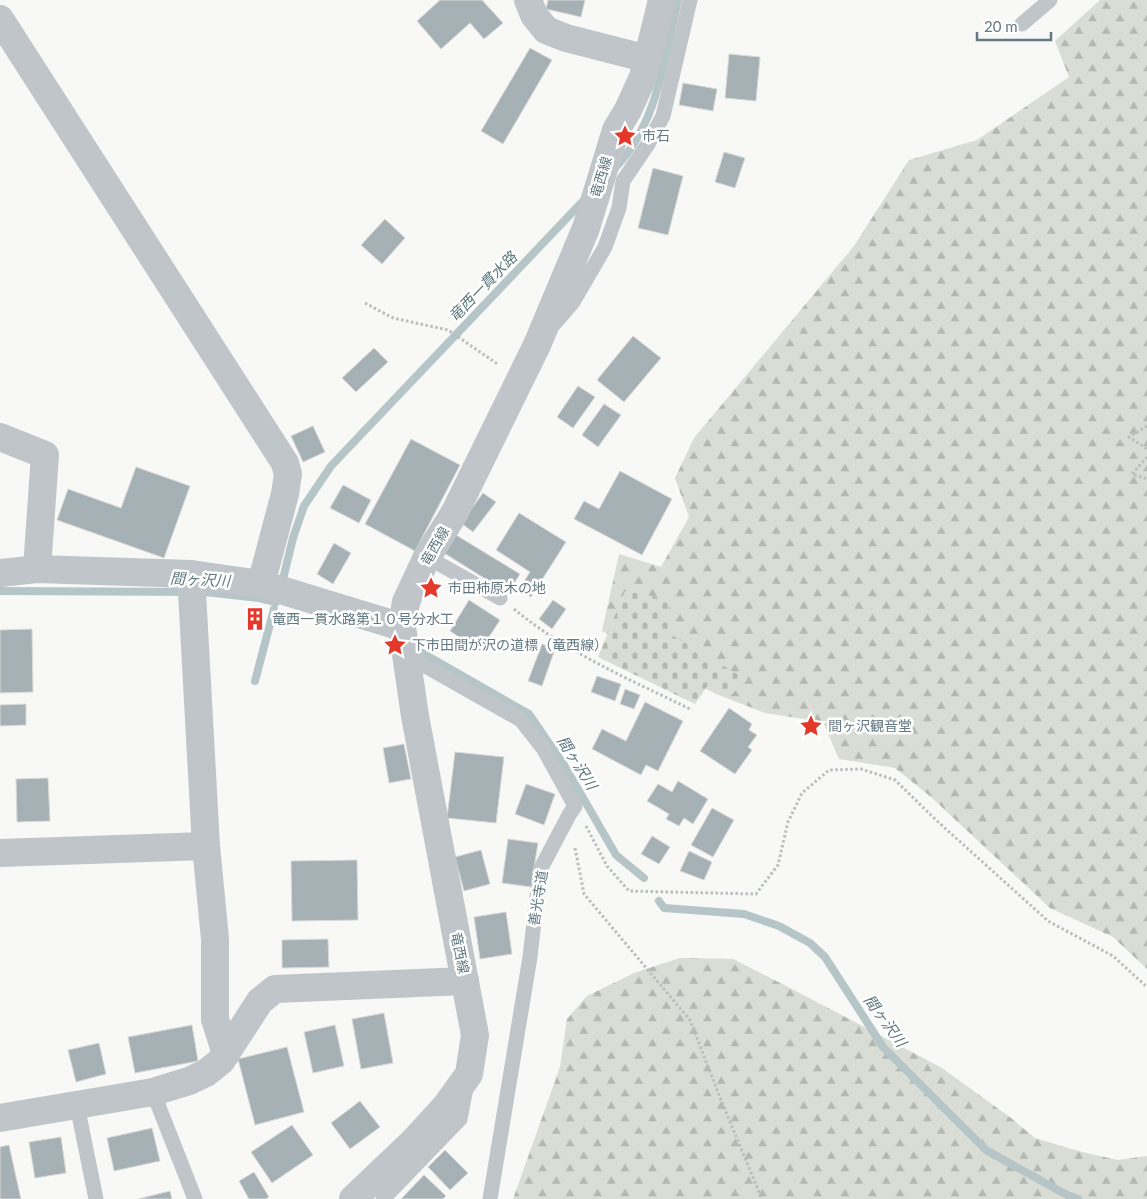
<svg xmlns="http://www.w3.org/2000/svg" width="1147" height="1199" viewBox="0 0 1147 1199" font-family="Lato,'Noto Sans JP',sans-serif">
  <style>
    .forest { fill: url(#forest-firs) }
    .cemetery { fill: url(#cemetery-stones) }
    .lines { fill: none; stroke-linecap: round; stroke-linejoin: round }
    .stream { stroke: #b6c5c7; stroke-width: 8 }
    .building { fill: #a6b1b5; stroke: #dadad8 }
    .path { stroke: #b9bec0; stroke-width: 3; stroke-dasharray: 2.5 2.5; stroke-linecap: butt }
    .service { stroke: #bfc5c8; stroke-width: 15 }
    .minor { stroke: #bfc5c8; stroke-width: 28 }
    .labels { text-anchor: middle; stroke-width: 5; stroke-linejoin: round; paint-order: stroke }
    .poi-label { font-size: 14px; fill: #637881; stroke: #fff; text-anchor: start }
    .street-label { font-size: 14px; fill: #637881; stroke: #fff }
    .water-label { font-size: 15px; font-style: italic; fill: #5e787b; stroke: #fff }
  </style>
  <defs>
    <pattern id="forest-firs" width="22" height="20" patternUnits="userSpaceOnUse" patternTransform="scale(1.25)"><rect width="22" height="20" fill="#d9ddd5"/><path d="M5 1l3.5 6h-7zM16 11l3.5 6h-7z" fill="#b4b8b2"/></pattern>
    <pattern id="cemetery-stones" width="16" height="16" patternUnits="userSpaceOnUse" patternTransform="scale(1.25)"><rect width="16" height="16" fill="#d9ddd5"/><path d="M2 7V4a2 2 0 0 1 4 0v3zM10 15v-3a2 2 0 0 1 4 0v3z" fill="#b4b8b2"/></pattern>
  </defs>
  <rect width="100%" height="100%" fill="#f8f8f6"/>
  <g class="forest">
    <path d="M 1100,0 L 1147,0 L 1147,969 L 1113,937 L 1050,908 L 931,797 L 895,768 L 839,759 L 823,722 L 765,713 L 716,694 L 602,631 L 619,554 L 661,567 L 689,517 L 675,478 L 694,438 L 854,246 L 909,160 L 977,140 L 1069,77 L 1055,41 Z"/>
    <path d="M 680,958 L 733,959 L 794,990 L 942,1068 L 1011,1118 L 1035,1138 L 1082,1152 L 1118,1160 L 1147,1156 L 1147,1199 L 513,1199 L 560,1067 L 567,1019 L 587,996 L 634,973 Z"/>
  </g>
  <path class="cemetery" d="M 625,591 L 669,599 L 670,634 L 747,680 L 728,698 L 708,685 L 695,704 L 598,657 Z"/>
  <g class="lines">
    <g class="stream">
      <path d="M 614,169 C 658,124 664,59 678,0"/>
      <path d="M 283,579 L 293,538 L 304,506 L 331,466 L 585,199"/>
      <path d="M 0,591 L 205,592 L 259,598 L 276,602"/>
      <path d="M 417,650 L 529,714 L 564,765 L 616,855 L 644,878"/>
      <path d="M 255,681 L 274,609"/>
      <path d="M 659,901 L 664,908 L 744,914 L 779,926 L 810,943 L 825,957 L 883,1047 L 986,1150 L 1065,1194 L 1078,1199"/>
    </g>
  </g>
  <g class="building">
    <path d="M 440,0 L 482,0 L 503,23 L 484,39 L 470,23 L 441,49 L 417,21 Z"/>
    <path d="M 548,0 L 585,0 L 581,17 L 546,9 Z"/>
    <path d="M 530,48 L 552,60 L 503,144 L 481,131 Z"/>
    <path d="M 729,54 L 760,57 L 756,101 L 725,98 Z"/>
    <path d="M 683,83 L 717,89 L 713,111 L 679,105 Z"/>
    <path d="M 724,152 L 745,158 L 735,188 L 715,182 Z"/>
    <path d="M 653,168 L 683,176 L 668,235 L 638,228 Z"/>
    <path d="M 385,219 L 405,238 L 382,264 L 361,245 Z"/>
    <path d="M 633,336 L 661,358 L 624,402 L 597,380 Z"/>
    <path d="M 374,348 L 388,362 L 356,392 L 342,378 Z"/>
    <path d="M 578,386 L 595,397 L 573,428 L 557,417 Z"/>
    <path d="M 604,404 L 621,415 L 598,447 L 582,435 Z"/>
    <path d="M 313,426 L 325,452 L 303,462 L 291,436 Z"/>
    <path d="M 411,439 L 460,465 L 415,551 L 365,524 Z"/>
    <path d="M 136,467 L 190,486 L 164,558 L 57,520 L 68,489 L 121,508 Z"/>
    <path d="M 620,471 L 672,499 L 642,555 L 574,519 L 584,501 L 599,509 Z"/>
    <path d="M 343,485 L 371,500 L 359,523 L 330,508 Z"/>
    <path d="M 483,493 L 496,502 L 473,532 L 461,523 Z"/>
    <path d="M 519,513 L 566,542 L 531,597 L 519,589 L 530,572 L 496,550 Z"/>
    <path d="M 456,535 L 520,574 L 508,593 L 444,553 Z"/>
    <path d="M 334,543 L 351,553 L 333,584 L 317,574 Z"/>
    <path d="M 469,600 L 500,620 L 480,651 L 450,631 Z"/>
    <path d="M 553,600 L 566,609 L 552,629 L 539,619 Z"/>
    <circle cx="255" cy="619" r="5"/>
    <path d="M 32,629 L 33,692 L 0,693 L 0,630 Z"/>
    <path d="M 542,644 L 555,649 L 542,686 L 528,681 Z"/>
    <path d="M 597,676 L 621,684 L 615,701 L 591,692 Z"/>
    <path d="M 625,689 L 640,695 L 634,709 L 620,704 Z"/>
    <path d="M 645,702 L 683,721 L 658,771 L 646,765 L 641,775 L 592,749 L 602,729 L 626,741 Z"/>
    <path d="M 26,704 L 26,725 L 0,726 L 0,705 Z"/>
    <path d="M 729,708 L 752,724 L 749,730 L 757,735 L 748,747 L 752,750 L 735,774 L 700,751 Z"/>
    <path d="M 404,744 L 411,779 L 389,783 L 383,748 Z"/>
    <path d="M 455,752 L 504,757 L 496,823 L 447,818 Z"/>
    <path d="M 48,778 L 50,821 L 17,822 L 16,779 Z"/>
    <path d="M 678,781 L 708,799 L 693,824 L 684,818 L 679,826 L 666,819 L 669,814 L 647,801 L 658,784 L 672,792 Z"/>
    <path d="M 526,784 L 555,794 L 544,825 L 515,814 Z"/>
    <path d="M 712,808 L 734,820 L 713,857 L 691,845 Z"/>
    <path d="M 652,836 L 670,847 L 659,864 L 641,854 Z"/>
    <path d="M 508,839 L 538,843 L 531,887 L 502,883 Z"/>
    <path d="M 481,850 L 490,884 L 464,891 L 455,857 Z"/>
    <path d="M 689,851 L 712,862 L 704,880 L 680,871 Z"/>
    <path d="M 357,860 L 358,920 L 292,921 L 291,861 Z"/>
    <path d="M 506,912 L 512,954 L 480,959 L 474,917 Z"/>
    <path d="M 328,939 L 329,967 L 282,968 L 282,940 Z"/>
    <path d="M 384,1013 L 393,1063 L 361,1069 L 352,1019 Z"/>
    <path d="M 192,1025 L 198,1061 L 135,1073 L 128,1037 Z"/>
    <path d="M 335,1025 L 344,1066 L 313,1073 L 304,1032 Z"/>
    <path d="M 99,1043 L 106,1074 L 76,1082 L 68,1050 Z"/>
    <path d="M 287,1047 L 304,1112 L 255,1125 L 238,1059 Z"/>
    <path d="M 360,1101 L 380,1127 L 350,1149 L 331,1123 Z"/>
    <path d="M 292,1125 L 313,1155 L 272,1183 L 251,1152 Z"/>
    <path d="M 152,1128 L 160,1161 L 114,1171 L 107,1138 Z"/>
    <path d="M 61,1137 L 66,1173 L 35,1178 L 29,1142 Z"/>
    <path d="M 9,1145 L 21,1199 L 0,1199 L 0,1147 Z"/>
    <path d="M 445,1150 L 468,1173 L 450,1190 L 428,1167 Z"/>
    <path d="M 254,1172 L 269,1197 L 266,1199 L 249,1199 L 239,1181 Z"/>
    <path d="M 424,1175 L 446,1196 L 443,1199 L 401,1199 Z"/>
    <path d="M 170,1191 L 172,1199 L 138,1199 Z"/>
  </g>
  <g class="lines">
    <g class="path">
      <path d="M 365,303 L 393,318 L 448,330 L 499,365"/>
      <path d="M 1147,426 L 1129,437 L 1147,449"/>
      <path d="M 1147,457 L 1132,474 L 1147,479"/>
      <path d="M 514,609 C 567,653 631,680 692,710"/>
      <path d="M 586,826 L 607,866 L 629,891 L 756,894 L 778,865 L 788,822 L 802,793 L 829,770 L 861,769 L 895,780 L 936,820 L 1048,921 L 1113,956 L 1147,987"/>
      <path d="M 575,848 L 584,894 L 690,1020 L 721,1100 L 762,1199"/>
    </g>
    <g class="service">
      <path d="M 1022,24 L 1050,0"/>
      <path d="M 554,324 L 573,302 L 605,247 L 619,208 L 623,181 L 648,144 L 663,116 L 690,0"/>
      <path d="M 427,557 L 500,598"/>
      <path d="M 406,655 L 521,720 L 543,748 L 575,806 L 569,815 L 540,870 L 530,957 L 490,1199"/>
      <path d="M 153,1092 L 195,1199"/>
      <path d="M 77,1105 L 96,1199"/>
      <path d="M 383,1199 L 460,1119 L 466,1088"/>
    </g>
    <g class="minor">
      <path d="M 528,0 L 534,15 L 546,30 L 566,38 L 648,59"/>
      <path d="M 0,19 L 285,463 L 288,474 L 285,494 L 261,584"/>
      <path d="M 0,437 L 45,455 L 37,569"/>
      <path d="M 0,573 L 37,569 L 191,574 L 261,584 L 402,627"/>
      <path d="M 191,574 L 206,846 L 215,939 L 215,1019 L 226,1054"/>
      <path d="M 0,853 L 206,846"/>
      <path d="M 0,1118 L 153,1092 L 189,1081 L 206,1073 L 221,1061 L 260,1001 L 275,989 L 465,981"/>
      <path d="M 353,1199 L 413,1142 L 446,1106 L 469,1074 L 475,1035 L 415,716 L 402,627 L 406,602 L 427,557 L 455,512 L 537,345 L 586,228 L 616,130 L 628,110 L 643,77 L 662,0"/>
    </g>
  </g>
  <defs>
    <symbol id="sight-bare" viewBox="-9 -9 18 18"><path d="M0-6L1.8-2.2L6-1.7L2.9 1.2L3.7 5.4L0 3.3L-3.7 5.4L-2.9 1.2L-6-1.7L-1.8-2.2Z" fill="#e4392a" stroke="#fff" stroke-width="2.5" paint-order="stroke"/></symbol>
    <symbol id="building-bare" viewBox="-9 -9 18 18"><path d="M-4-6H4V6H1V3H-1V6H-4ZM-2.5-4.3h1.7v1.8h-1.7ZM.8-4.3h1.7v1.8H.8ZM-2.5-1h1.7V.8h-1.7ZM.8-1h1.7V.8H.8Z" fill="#e4392a" stroke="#fff" stroke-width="2.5" paint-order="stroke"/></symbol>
  </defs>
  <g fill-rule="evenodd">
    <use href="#sight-bare" x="609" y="120" width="32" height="32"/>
    <use href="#sight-bare" x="415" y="572" width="32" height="32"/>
    <use href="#building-bare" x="239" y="603" width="32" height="32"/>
    <use href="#sight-bare" x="379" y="629" width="32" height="32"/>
    <use href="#sight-bare" x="795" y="710" width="32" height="32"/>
  </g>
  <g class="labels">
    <g class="poi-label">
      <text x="642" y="141">市石</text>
      <text x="448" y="593">市田柿原木の地</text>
      <text x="272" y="624">竜西一貫水路第１０号分水工</text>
      <text x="412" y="650">下市田間が沢の道標（竜西線）</text>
      <text x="828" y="731">間ヶ沢観音堂</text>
    </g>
    <g class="street-label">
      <text transform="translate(601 177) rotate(-73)" y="5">竜西線</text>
      <text transform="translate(435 546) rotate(-60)" y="5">竜西線</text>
      <text transform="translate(538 898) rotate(-81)" y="5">善光寺道</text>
      <text transform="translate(460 953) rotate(79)" y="5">竜西線</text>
    </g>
    <g class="water-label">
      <text transform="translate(483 287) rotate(-46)" y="5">竜西一貫水路</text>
      <text transform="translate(200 580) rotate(3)" y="5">間ヶ沢川</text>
      <text transform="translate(577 763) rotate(58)" y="5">間ヶ沢川</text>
      <text transform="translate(885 1021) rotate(54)" y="5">間ヶ沢川</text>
    </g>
  </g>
  <path d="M977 32v8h74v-8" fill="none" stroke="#637881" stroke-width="2.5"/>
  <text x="984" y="32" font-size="15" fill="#637881" stroke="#ffffff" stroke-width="4" paint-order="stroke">20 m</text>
</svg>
